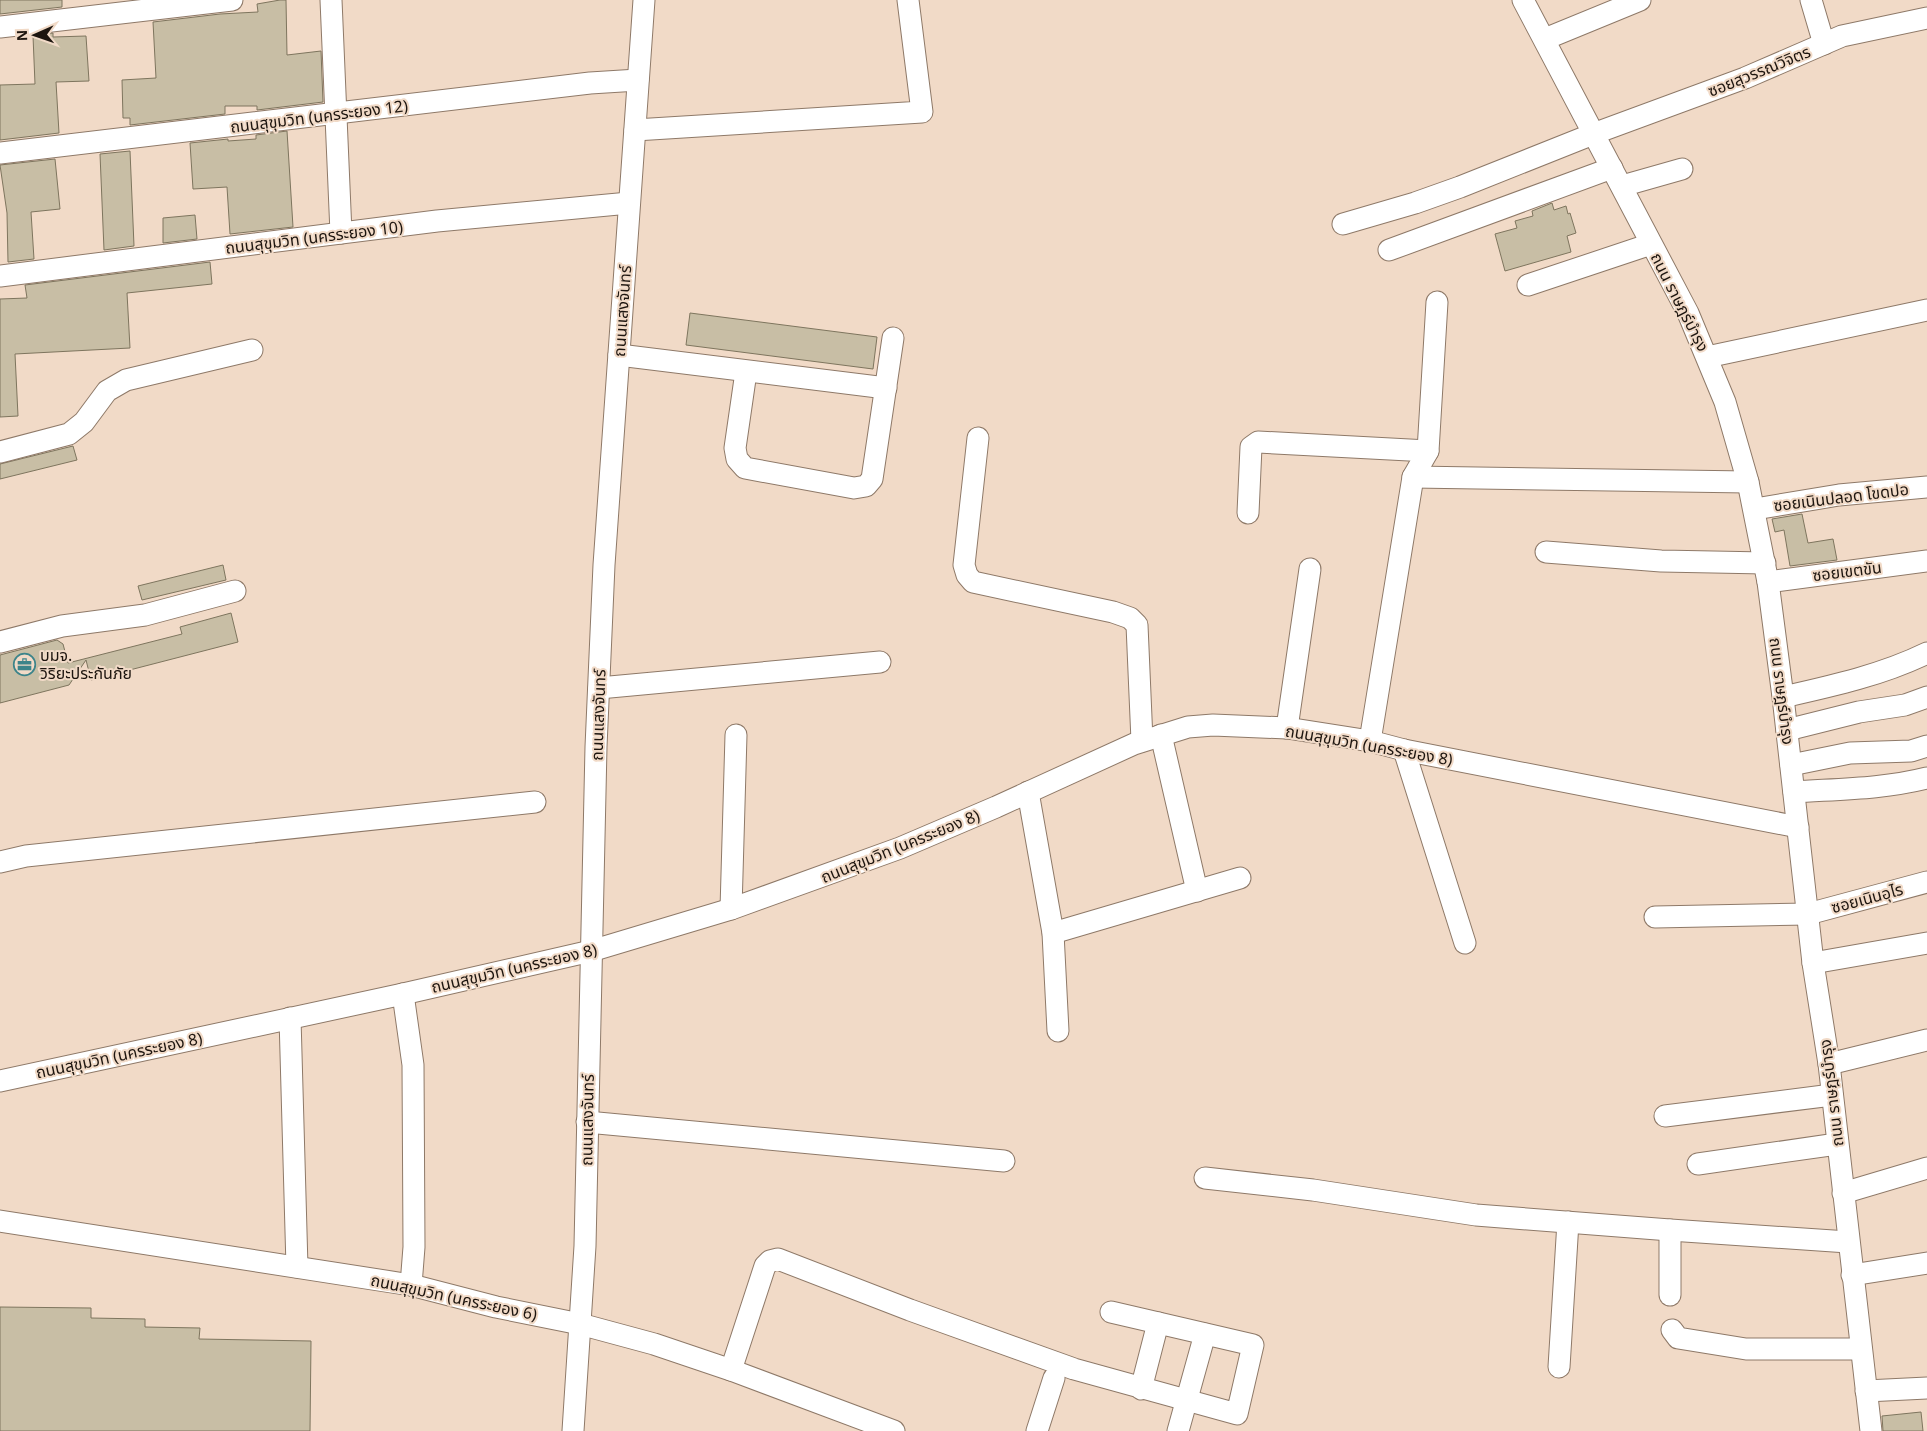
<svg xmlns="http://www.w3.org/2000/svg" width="1927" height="1431" viewBox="0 0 1927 1431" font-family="'Noto Sans','Noto Sans Thai',sans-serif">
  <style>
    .building { fill: #c8bea5; stroke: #7e755e }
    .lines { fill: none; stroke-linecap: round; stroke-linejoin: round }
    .minor-casing { stroke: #8e7968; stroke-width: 23 }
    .minor { stroke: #fff; stroke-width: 21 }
    .labels { text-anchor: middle; stroke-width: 4; stroke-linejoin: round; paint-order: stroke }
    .street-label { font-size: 16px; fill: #1d150f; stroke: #f1dac7 }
    .poi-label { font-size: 16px; fill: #1d150f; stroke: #f1dac7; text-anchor: start }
  </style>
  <rect width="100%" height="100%" fill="#f1dac7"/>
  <g class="building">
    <path d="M 0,0 L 62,0 L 62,7 L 0,14 Z"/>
    <path d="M 280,0 L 286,0 L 287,55 L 321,51 L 323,102 L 257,110 L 257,106 L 225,106 L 225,114 L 130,125 L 130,118 L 123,118 L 122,80 L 156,78 L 153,22 L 220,14 L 258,12 L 257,4 Z"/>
    <path d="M 53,33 L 53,37 L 86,36 L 89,81 L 56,82 L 59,133 L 0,140 L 0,85 L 35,84 L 33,36 Z"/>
    <path d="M 287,131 L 293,227 L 230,234 L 227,187 L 193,189 L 190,143 L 228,139 L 228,141 L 256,139 L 256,135 Z"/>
    <path d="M 130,151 L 134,246 L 104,250 L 100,154 Z"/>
    <path d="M 55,159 L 60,209 L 31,212 L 34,259 L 8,262 L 7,213 L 0,165 Z"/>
    <path d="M 1552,203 L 1554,210 L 1566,206 L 1568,214 L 1570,213 L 1576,233 L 1567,236 L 1571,252 L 1505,271 L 1495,234 L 1517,228 L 1515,221 L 1533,216 L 1532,211 Z"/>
    <path d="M 195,215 L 197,239 L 163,243 L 163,218 Z"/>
    <path d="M 210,262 L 212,284 L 127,293 L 130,348 L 15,354 L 18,416 L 0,417 L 0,299 L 27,298 L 25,285 Z"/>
    <path d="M 690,313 L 877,337 L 873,369 L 686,345 Z"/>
    <path d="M 73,446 L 77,460 L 0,479 L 0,464 Z"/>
    <path d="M 1802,514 L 1808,543 L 1833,539 L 1837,560 L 1790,566 L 1784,530 L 1775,532 L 1772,519 Z"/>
    <path d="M 223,565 L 226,580 L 142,600 L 138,586 Z"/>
    <path d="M 231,613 L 238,642 L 91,680 L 86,660 L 69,685 L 0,703 L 0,655 L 57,640 L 63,644 L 68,663 L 182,634 L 180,627 Z"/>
    <path d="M 0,1307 L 91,1308 L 91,1318 L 145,1319 L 145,1327 L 200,1328 L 199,1339 L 311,1341 L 310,1431 L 0,1431 Z"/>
    <path d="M 1921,1412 L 1923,1431 L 1883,1431 L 1882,1416 Z"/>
  </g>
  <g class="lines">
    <defs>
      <g id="minor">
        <path d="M 331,0 L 341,233"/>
        <path d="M 1523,0 L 1688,313 L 1725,402 L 1748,482 L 1768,582 L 1783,697 L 1813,963 L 1829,1064 L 1871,1431"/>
        <path d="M 1811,0 L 1824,44"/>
        <path d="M 0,27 L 232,0"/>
        <path d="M 1545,39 L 1640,0"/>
        <path d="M 635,130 L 922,112 L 908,0"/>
        <path d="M 0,153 L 590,83 L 638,80"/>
        <path d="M 1622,186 L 1682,169"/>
        <path d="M 1343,224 L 1415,203 L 1460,187 L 1593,134 L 1745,78 L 1842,36 L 1927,18"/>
        <path d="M 1389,250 L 1612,168"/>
        <path d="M 0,276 L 437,221 L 629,203"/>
        <path d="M 1528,285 L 1651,244"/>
        <path d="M 619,355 L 886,388"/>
        <path d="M 1707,357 L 1927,310"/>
        <path d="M 746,372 L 735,448 L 737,459 L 745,468 L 854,488 L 866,486 L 872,479 L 893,338"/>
        <path d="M 978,438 L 964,565 L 967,575 L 973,582 L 1113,612 L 1130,618 L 1137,625 L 1142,741"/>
        <path d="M 0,452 L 69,434 L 84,422 L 107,391 L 126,380 L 252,350"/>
        <path d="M 1413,477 L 1748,482"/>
        <path d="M 1755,509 L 1839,495 L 1927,487"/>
        <path d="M 1248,513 L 1251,447 L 1258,442 L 1428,451"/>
        <path d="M 1546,552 L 1661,561 L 1765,563"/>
        <path d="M 1768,582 L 1927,561"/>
        <path d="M 0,642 L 62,626 L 145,615 L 235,591"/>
        <path d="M 599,688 L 880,662"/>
        <path d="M 1783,697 C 1832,686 1882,675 1927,653"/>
        <path d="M 1287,728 L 1310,569"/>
        <path d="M 1787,730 L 1859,712 L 1905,705 L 1927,697"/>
        <path d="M 1161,735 L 1197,891"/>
        <path d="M 1370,741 L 1413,477 L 1428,451 L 1437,302"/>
        <path d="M 1404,750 L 1465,943"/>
        <path d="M 1791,765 L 1850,753 L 1911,751 L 1927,746"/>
        <path d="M 1028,792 L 1053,933 L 1058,1031"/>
        <path d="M 1794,792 C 1838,789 1884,789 1927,778"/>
        <path d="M 0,862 L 26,856 L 535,802"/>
        <path d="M 731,909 L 736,735"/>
        <path d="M 1655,917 L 1808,914 L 1927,882"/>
        <path d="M 1053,933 L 1240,878"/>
        <path d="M 1813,963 L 1927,943"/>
        <path d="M 403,994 L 413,1065 L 414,1247 L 411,1285"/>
        <path d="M 290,1018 L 297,1267"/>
        <path d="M 1829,1064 L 1927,1040"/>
        <path d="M 0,1081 L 403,994 L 591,951 L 731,909 L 900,848 L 996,807 L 1134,744 L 1188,727 L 1213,725 L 1287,728 L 1370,741 L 1404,750 L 1798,827"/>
        <path d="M 1665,1116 L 1832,1095"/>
        <path d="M 587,1122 L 1004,1161"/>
        <path d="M 1698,1164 L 1837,1144"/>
        <path d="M 1205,1178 L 1313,1190 L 1476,1215 L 1670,1230 L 1848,1242"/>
        <path d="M 1843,1193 L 1927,1168"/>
        <path d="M 0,1221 L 411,1285 L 496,1307 L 580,1324 L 654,1344 L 731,1370 L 894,1431"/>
        <path d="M 1852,1275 L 1927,1263"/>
        <path d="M 1670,1295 L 1670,1230"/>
        <path d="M 1672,1330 L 1678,1338 L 1746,1349 L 1861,1349"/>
        <path d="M 1559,1367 L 1568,1222"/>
        <path d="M 731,1370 L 765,1266 L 770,1261 L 778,1259 L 910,1310 L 1074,1369 L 1237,1414 L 1253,1345 L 1111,1312"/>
        <path d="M 1141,1389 L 1158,1323"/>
        <path d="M 1866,1391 L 1927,1388"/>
        <path d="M 573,1431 L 585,1246 L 596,747 L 604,565 L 644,0"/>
        <path d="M 1037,1431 L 1054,1378"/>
        <path d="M 1178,1431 L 1205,1334"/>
      </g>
    </defs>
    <use href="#minor" class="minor-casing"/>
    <use href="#minor" class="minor"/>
  </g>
  <defs>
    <symbol id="office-ring" viewBox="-11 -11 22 22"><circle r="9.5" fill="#f1dac7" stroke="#3c848a" stroke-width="1.5"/><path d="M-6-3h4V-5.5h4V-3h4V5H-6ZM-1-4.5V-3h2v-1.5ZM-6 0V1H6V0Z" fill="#3c848a"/></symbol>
  </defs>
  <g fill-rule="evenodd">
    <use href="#office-ring" x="12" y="652" width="25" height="25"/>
  </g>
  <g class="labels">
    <g class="street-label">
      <text transform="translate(1759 71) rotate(-22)" y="6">ซอยสุวรรณวิจิตร</text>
      <text transform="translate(319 116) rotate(-7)" y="6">ถนนสุขุมวิท (นครระยอง 12)</text>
      <text transform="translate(314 237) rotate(-7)" y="6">ถนนสุขุมวิท (นครระยอง 10)</text>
      <text transform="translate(1680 302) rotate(63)" y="6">ถนน ราษฎร์บำรุง</text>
      <text transform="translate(622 311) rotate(-86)" y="6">ถนนแสงจันทร์</text>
      <text transform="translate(1841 497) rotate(-7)" y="6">ซอยเนินปลอด โขดปอ</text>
      <text transform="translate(1847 571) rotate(-7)" y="6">ซอยเขตขัน</text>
      <text transform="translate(1782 691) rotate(83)" y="6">ถนน ราษฎร์บำรุง</text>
      <text transform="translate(598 715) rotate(-88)" y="6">ถนนแสงจันทร์</text>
      <text transform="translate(1369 745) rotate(10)" y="6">ถนนสุขุมวิท (นครระยอง 8)</text>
      <text transform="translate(900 846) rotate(-22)" y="6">ถนนสุขุมวิท (นครระยอง 8)</text>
      <text transform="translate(1867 898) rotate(-15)" y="6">ซอยเนินอุไร</text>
      <text transform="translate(514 968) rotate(-13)" y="6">ถนนสุขุมวิท (นครระยอง 8)</text>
      <text transform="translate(119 1055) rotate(-12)" y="6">ถนนสุขุมวิท (นครระยอง 8)</text>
      <text transform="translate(1831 1093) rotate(-97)" y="6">ถนน ราษฎร์บำรุง</text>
      <text transform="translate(587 1120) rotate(-89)" y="6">ถนนแสงจันทร์</text>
      <text transform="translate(454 1297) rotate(12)" y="6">ถนนสุขุมวิท (นครระยอง 6)</text>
    </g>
    <g class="poi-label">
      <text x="40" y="661">บมจ.<tspan x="40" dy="18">วิริยะประกันภัย</tspan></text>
    </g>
  </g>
  <g transform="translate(35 35) rotate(268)" stroke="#f1dac7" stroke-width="4" paint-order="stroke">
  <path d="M0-4L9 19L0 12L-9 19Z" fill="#1d150f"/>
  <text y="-8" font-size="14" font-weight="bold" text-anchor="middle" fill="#1d150f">N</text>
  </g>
</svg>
